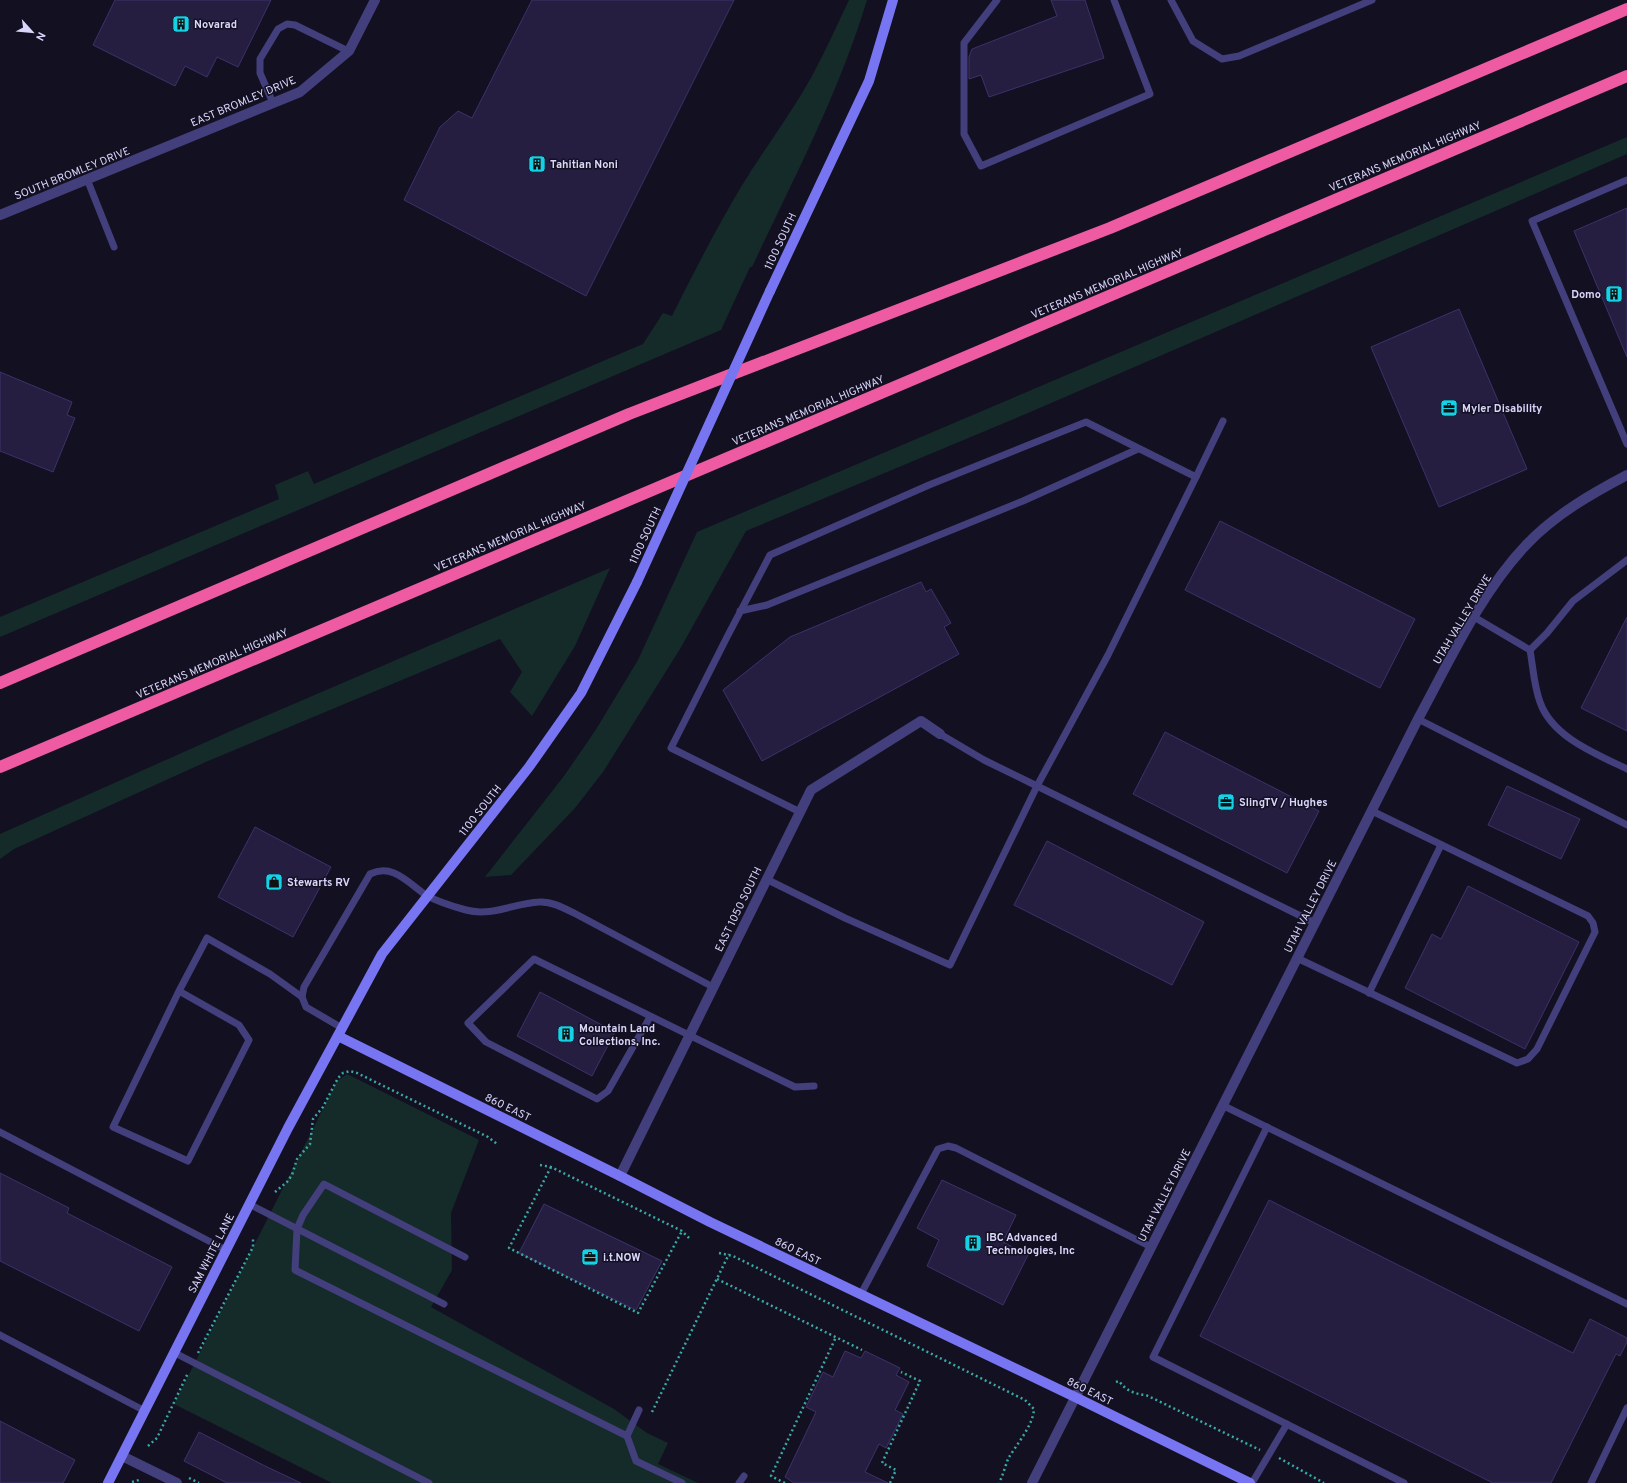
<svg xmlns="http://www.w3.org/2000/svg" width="1627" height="1483" viewBox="0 0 1627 1483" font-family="Overpass,sans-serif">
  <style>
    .green { fill: #142b2a }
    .building { fill: #251e41; stroke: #3d326a }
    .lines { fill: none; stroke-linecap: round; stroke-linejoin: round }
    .path { stroke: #3aa9a3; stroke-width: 2.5; stroke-dasharray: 2 3; stroke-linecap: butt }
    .lane { stroke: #423f7c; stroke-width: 7 }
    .street { stroke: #423f7c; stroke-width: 10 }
    .secondary { stroke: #7875f2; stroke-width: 10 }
    .highway { stroke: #ef5ba2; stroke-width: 12 }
    .secondary-bridge { stroke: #7875f2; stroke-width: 10 }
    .labels { text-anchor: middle; stroke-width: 3; stroke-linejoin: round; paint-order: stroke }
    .poi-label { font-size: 11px; font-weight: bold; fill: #d9d5fb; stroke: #131022; text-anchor: start }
    .street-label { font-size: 11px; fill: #d9d5fb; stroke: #131022 }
  </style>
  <rect width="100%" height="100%" fill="#131022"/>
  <g class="green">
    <path d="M 849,0 L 867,0 C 839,93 793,180 752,267 L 750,267 L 721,330 L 0,637 L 0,617 L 279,499 L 275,485 L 308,471 L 314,484 L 643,344 L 663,313 L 672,316 C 694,272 716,229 741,187 C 764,149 792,113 813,74 C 826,50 837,25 849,0 Z"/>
    <path d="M 1627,137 L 1627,154 L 1028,413 L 746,531 L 680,649 L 603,772 L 575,808 L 511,875 L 485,877 L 564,776 L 595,731 L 638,660 L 697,532 Z"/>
    <path d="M 610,568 L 575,646 L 532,716 L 510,692 L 522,672 L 500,639 L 208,761 L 14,849 L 0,859 L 0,834 L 233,730 Z"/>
    <path d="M 347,1074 L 479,1140 L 451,1213 L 452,1270 L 431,1307 L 614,1409 L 647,1433 L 668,1443 L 658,1464 L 698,1483 L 332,1483 L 174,1404 L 337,1081 Z"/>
  </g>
  <g class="building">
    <path d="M 115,0 L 271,0 L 238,67 L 217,57 L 207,77 L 185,66 L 175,86 L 93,45 Z"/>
    <path d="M 532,0 L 734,0 L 586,296 L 404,200 L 440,127 L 458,111 L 472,118 Z"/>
    <path d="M 1051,0 L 1085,0 L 1104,58 L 989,97 L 981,75 L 969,79 L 969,57 L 972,49 L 1057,16 Z"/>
    <path d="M 1627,208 L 1627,357 L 1574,231 Z"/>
    <path d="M 1459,309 L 1527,469 L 1439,507 L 1371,347 Z"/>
    <path d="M 0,372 L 72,402 L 67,415 L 75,418 L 53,472 L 0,451 Z"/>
    <path d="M 1220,521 L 1415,619 L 1380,688 L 1185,590 Z"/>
    <path d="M 921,582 L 926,592 L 931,589 L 951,623 L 944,627 L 959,654 L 762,761 L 723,690 L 790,637 Z"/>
    <path d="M 1627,617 L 1627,731 L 1581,708 Z"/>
    <path d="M 1165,732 L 1319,811 L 1287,873 L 1133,794 Z"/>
    <path d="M 1507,786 L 1580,819 L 1561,859 L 1488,825 Z"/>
    <path d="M 255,827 L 331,867 L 293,937 L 218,897 Z"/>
    <path d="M 1047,841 L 1204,922 L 1172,985 L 1014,905 Z"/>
    <path d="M 1468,886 L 1579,942 L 1525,1049 L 1405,988 L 1432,934 L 1441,939 Z"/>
    <path d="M 540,992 L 615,1032 L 592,1076 L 517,1036 Z"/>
    <path d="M 0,1173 L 69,1208 L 67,1213 L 172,1267 L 139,1331 L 0,1261 Z"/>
    <path d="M 942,1180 L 1016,1215 L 1003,1242 L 1028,1255 L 1003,1305 L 927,1266 L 939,1240 L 917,1228 Z"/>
    <path d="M 1269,1200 L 1573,1353 L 1590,1319 L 1627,1338 L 1627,1342 L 1620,1356 L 1616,1354 L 1551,1483 L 1493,1483 L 1200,1336 Z"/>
    <path d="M 544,1204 L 662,1261 L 636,1310 L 519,1253 Z"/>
    <path d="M 845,1351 L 861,1358 L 865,1351 L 900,1368 L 896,1375 L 909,1382 L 895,1410 L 903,1414 L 886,1448 L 879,1444 L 865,1472 L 888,1483 L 794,1483 L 785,1477 L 816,1412 L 806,1407 L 823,1372 L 833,1377 Z"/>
    <path d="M 0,1421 L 75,1460 L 63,1483 L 0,1483 Z"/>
    <path d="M 199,1432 L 263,1465 L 301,1483 L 227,1483 L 184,1461 Z"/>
  </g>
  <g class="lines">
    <g class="path">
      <path d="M 540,1165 L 551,1167 L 682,1231 L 689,1238"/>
      <path d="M 551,1167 L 509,1248 L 638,1313 L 682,1231"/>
      <path d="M 275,1192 L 287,1182 L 292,1175 L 297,1159 L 310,1144 L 313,1119 L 323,1107 L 338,1078 L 343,1073 L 350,1071 L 357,1073 L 488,1137 L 497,1144"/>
      <path d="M 719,1253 L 733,1256 L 1025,1400 L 1034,1409 C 1033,1426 1016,1445 1008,1459 C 1005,1467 1003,1475 999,1483"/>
      <path d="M 717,1279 L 862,1350"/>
      <path d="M 198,1353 L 253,1247 L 253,1238"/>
      <path d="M 1116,1382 L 1119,1381 C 1126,1391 1135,1394 1146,1395 L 1260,1450"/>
      <path d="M 652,1412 L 729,1254"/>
      <path d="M 148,1446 L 157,1438 L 188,1373"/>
      <path d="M 1279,1458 L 1324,1483"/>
      <path d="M 189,1478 L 199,1483"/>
      <path d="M 132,1482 L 139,1480"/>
      <path d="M 785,1483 L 771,1476 L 836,1337"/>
      <path d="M 890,1483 L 896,1470 L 882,1463 L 920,1381 L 901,1372"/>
    </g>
    <g class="lane">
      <path d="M 997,0 L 964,43 L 964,134 L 981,166 L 1150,94 L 1114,0"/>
      <path d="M 1171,0 L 1193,41 L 1222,59 L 1239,56 L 1372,0"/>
      <path d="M 273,103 L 260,73 L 260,59 L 278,29 L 287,24 L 295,25 L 348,51"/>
      <path d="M 87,179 L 114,247"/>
      <path d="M 1627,180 L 1532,221 L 1627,444"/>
      <path d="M 1196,477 L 1108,655 L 1037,786 L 1315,923"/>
      <path d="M 740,611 L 767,605 L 1023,501 L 1138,449"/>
      <path d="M 1474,617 L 1530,650 C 1533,667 1534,686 1540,702 C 1552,737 1596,754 1627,769"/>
      <path d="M 1530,650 L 1547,633 L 1573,601 L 1627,560"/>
      <path d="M 1418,719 L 1627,825"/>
      <path d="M 800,812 L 671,748 L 727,637 L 770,555 L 929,485 L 1086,422 L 1196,477 L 1223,421"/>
      <path d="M 766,879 L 845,918 L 950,965 L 1037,786 L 984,760 L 940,734"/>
      <path d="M 1297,958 L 1517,1063 L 1528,1059 L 1537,1049 L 1595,932 L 1593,923 L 1588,916 L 1372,811"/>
      <path d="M 179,991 L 239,1025 L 249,1040 L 188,1161 L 113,1127 L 179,991 L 207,938 L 270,974 L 302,997"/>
      <path d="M 1369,993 L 1441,845"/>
      <path d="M 650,1017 L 608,1091 L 597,1099 L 486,1042 L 468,1023 L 534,959 L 795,1087 L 814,1086"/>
      <path d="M 342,1028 L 306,1007 L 302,997 L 304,987 L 370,874 C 393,863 408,883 426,895 C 436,901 455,907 466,910 C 491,917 515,903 539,902 C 551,901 564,908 574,913 L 713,987"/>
      <path d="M 1222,1105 L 1627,1304"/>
      <path d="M 1267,1127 L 1153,1357 L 1404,1483"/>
      <path d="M 0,1132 L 226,1250"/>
      <path d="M 249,1204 L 444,1304"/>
      <path d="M 465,1257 L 324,1184 L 303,1215 L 297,1229 L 295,1270 L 627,1436 L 639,1410"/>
      <path d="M 861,1294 L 938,1149 L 948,1146 L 956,1148 L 1151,1247"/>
      <path d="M 0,1335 L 145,1411"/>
      <path d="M 175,1353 L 429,1483"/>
      <path d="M 627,1436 L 636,1461 L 682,1483"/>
      <path d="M 739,1483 L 744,1476"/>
      <path d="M 1252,1483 L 1287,1424"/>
      <path d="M 1591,1483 L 1627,1408"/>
    </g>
    <g class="street">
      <path d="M 0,215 L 300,92 L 349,51 L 375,0"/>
      <path d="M 620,1176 L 811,790 L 921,721 L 940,734"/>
      <path d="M 122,1456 L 177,1483"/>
      <path d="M 1032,1483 L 1418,719 C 1450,660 1481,592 1527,544 C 1556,514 1591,494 1627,475"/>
    </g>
    <g class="secondary">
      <path d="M 770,291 L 869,81 L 893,0"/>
      <path d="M 338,1036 L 620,1176 L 710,1222 L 1075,1397 L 1250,1483"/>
      <path d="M 108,1483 L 288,1128 L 382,954 L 529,767 L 581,693 L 637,582"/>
    </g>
    <g class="highway">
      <path d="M 0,683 L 629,414 L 1110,228 L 1627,9"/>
      <path d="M 0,767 L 1627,76"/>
    </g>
    <path class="secondary-bridge" d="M 637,582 L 770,291"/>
  </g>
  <defs>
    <symbol id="building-square" viewBox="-11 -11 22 22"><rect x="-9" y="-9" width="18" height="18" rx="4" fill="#16d1e5" stroke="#131022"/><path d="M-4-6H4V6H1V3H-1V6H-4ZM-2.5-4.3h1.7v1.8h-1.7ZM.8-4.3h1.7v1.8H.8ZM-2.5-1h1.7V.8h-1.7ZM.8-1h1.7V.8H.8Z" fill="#111"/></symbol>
    <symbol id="office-square" viewBox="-11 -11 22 22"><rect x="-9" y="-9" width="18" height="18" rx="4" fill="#16d1e5" stroke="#131022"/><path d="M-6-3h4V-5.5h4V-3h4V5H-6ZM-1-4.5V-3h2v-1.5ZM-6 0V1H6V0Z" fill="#111"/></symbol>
    <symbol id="shop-square" viewBox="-11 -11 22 22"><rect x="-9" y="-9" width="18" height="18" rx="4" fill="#16d1e5" stroke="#131022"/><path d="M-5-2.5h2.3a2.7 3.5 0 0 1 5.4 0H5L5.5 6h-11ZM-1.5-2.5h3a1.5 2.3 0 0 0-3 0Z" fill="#111"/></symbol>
  </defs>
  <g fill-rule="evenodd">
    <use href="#building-square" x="171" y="14" width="20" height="20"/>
    <use href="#building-square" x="527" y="154" width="20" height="20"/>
    <use href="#building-square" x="1604" y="284" width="20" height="20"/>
    <use href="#office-square" x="1439" y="398" width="20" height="20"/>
    <use href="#office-square" x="1216" y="792" width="20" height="20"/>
    <use href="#shop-square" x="264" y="872" width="20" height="20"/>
    <use href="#building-square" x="556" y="1024" width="20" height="20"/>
    <use href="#building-square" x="963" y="1233" width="20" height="20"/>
    <use href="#office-square" x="580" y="1247" width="20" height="20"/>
  </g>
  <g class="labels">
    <g class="poi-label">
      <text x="194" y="28">Novarad</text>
      <text x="550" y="168">Tahitian Noni</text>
      <text x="1601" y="298" text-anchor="end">Domo</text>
      <text x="1462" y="412">Myler Disability</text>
      <text x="1239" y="806">SlingTV / Hughes</text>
      <text x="287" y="886">Stewarts RV</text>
      <text x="579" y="1032">Mountain Land<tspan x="579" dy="13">Collections, Inc.</tspan></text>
      <text x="986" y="1241">IBC Advanced<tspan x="986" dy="13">Technologies, Inc</tspan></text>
      <text x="603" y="1261">i.t.NOW</text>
    </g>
    <g class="street-label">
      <text transform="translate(243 101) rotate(-23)" y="4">EAST BROMLEY DRIVE</text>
      <text transform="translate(1405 156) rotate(-23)" y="4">VETERANS MEMORIAL HIGHWAY</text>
      <text transform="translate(72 173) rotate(-22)" y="4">SOUTH BROMLEY DRIVE</text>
      <text transform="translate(780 241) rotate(-65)" y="4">1100 SOUTH</text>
      <text transform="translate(1107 283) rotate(-23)" y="4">VETERANS MEMORIAL HIGHWAY</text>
      <text transform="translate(808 410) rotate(-23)" y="4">VETERANS MEMORIAL HIGHWAY</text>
      <text transform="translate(645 535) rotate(-65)" y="4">1100 SOUTH</text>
      <text transform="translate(510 536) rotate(-23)" y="4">VETERANS MEMORIAL HIGHWAY</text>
      <text transform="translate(1462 619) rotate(-59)" y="4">UTAH VALLEY DRIVE</text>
      <text transform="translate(212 663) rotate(-23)" y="4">VETERANS MEMORIAL HIGHWAY</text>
      <text transform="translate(480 810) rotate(-52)" y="4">1100 SOUTH</text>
      <text transform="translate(1310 906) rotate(-63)" y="4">UTAH VALLEY DRIVE</text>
      <text transform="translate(738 909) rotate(-64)" y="4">EAST 1050 SOUTH</text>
      <text transform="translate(508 1107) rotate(26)" y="4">860 EAST</text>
      <text transform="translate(1164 1195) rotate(-63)" y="4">UTAH VALLEY DRIVE</text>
      <text transform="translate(798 1251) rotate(26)" y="4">860 EAST</text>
      <text transform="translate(211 1253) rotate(-63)" y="4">SAM WHITE LANE</text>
      <text transform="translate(1090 1391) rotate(26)" y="4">860 EAST</text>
    </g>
  </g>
  <g transform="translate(32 32) rotate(117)" stroke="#131022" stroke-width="3" paint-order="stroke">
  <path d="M0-3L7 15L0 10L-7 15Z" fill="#d9d5fb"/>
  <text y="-6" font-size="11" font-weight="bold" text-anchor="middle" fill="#d9d5fb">N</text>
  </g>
</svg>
